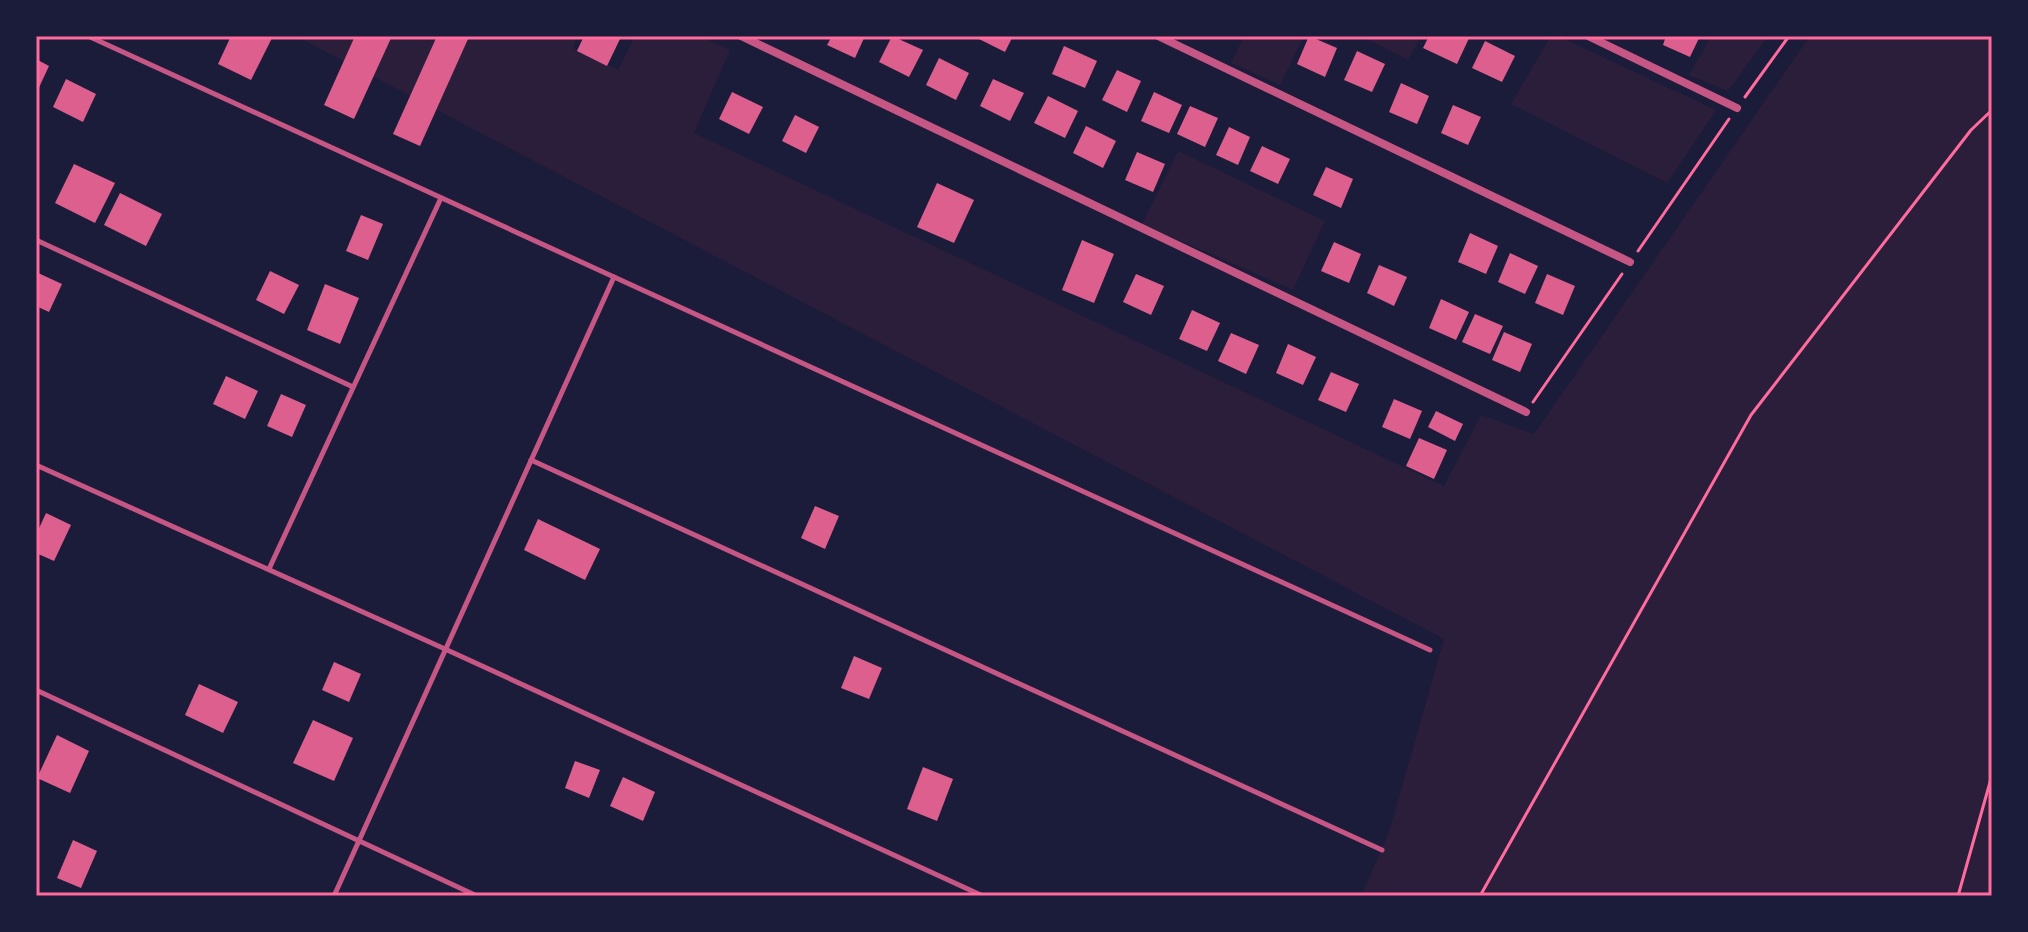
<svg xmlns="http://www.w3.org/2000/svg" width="2028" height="932" viewBox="0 0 2028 932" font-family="'Work Sans',sans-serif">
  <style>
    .green { fill: #2a1e3b }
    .building { fill: #dd5f8e }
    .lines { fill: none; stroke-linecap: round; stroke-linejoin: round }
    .path { stroke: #ff6b9d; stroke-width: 3 }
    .service { stroke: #c65784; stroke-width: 5 }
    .minor { stroke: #c65784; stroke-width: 8 }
    .neatline { fill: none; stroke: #ff6b9d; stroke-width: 3 }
  </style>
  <rect width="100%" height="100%" fill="#1b1b3a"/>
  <g class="green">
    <path d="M 296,36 L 578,36 L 573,48 L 618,70 L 635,36 L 701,36 L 730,50 L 694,133 L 1444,486 L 1481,415 L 1534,434 L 1810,36 L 1992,36 L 1992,896 L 1361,896 L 1389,832 L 1444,639 Z"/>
    <path d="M 1244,36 L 1304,36 L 1280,85 L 1231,63 Z"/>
    <path d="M 1361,36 L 1421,36 L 1408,60 Z"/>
    <path d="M 1551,36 L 1558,36 L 1716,110 L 1667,183 L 1511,104 Z"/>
    <path d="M 1711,36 L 1768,36 L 1728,91 L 1689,75 Z"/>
    <path d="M 1178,151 L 1325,221 L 1293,290 L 1142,224 Z"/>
  </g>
  <g class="building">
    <path d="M 231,36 L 273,36 L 251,80 L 218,64 Z"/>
    <path d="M 355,36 L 392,36 L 354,119 L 324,105 Z"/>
    <path d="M 437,36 L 461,36 L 468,39 L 420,146 L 393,134 Z"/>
    <path d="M 584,36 L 615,36 L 620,39 L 607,66 L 577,51 Z"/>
    <path d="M 832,36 L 865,36 L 855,58 L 827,45 Z"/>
    <path d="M 892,36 L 923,50 L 909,77 L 879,62 Z"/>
    <path d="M 973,36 L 1013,36 L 1005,52 Z"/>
    <path d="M 1309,36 L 1337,48 L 1325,77 L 1297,64 Z"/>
    <path d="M 1429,36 L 1470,36 L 1457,64 L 1423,48 Z"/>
    <path d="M 1666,36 L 1700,36 L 1690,57 L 1663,45 Z"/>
    <path d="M 1485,41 L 1515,56 L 1502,82 L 1472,68 Z"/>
    <path d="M 1064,46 L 1097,61 L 1085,88 L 1052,74 Z"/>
    <path d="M 1357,51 L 1385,64 L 1372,92 L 1344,80 Z"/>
    <path d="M 939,58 L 969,73 L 956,100 L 926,85 Z"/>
    <path d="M 36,59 L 49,66 L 36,94 Z"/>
    <path d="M 1117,70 L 1141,81 L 1127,112 L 1102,100 Z"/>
    <path d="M 66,79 L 96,94 L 83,122 L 53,107 Z"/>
    <path d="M 993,79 L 1024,93 L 1010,121 L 980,106 Z"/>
    <path d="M 1401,83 L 1429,96 L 1417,124 L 1389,112 Z"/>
    <path d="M 732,92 L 763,107 L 749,134 L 719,119 Z"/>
    <path d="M 1154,92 L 1182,105 L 1169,133 L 1141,121 Z"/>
    <path d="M 1048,96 L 1078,111 L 1065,138 L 1034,123 Z"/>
    <path d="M 1453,105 L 1481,117 L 1468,145 L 1441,133 Z"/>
    <path d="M 1190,106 L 1218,118 L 1205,147 L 1177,134 Z"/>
    <path d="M 795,115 L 819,127 L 806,153 L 782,141 Z"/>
    <path d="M 1086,126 L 1116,141 L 1103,168 L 1073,153 Z"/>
    <path d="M 1229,127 L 1250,137 L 1238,165 L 1216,155 Z"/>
    <path d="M 1262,146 L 1290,159 L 1278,184 L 1250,171 Z"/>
    <path d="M 1137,152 L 1165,164 L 1153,192 L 1125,180 Z"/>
    <path d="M 74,164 L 115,183 L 95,223 L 55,203 Z"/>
    <path d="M 1326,167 L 1353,179 L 1341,208 L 1313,195 Z"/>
    <path d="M 937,183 L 974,200 L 954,243 L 917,227 Z"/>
    <path d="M 120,193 L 162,214 L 146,246 L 104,225 Z"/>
    <path d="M 361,215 L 383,224 L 368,260 L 346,251 Z"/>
    <path d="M 1470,233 L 1498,246 L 1486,274 L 1458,262 Z"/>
    <path d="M 1082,240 L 1114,254 L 1094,303 L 1062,290 Z"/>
    <path d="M 1334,242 L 1361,254 L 1349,283 L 1321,271 Z"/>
    <path d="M 1510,253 L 1538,266 L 1525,294 L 1498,282 Z"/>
    <path d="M 1379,265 L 1407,277 L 1394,306 L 1367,293 Z"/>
    <path d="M 270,271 L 299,285 L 284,314 L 256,300 Z"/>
    <path d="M 36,272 L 62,284 L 49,312 L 36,306 Z"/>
    <path d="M 1136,274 L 1164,286 L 1151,315 L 1123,302 Z"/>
    <path d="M 1547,274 L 1575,286 L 1563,315 L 1535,303 Z"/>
    <path d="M 325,284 L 359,298 L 340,344 L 307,330 Z"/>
    <path d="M 1441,299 L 1469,312 L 1456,340 L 1429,328 Z"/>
    <path d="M 1192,310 L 1220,323 L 1207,351 L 1179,339 Z"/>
    <path d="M 1475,314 L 1503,326 L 1490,354 L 1462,342 Z"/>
    <path d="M 1504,332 L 1532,344 L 1520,372 L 1492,360 Z"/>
    <path d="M 1231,333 L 1259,345 L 1246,374 L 1218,361 Z"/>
    <path d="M 1288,344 L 1316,357 L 1303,385 L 1276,373 Z"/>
    <path d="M 1331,372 L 1359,384 L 1346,412 L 1318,400 Z"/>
    <path d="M 226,376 L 258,391 L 245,419 L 213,404 Z"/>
    <path d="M 281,394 L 306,405 L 292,437 L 267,426 Z"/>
    <path d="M 1394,399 L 1422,411 L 1410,439 L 1382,427 Z"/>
    <path d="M 1436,411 L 1463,424 L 1455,441 L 1428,427 Z"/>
    <path d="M 1419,438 L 1447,450 L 1434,479 L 1406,466 Z"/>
    <path d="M 815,506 L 839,516 L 825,549 L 801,538 Z"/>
    <path d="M 46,513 L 71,525 L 54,561 L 36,553 L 36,535 Z"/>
    <path d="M 538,519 L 600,549 L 585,580 L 524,550 Z"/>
    <path d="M 854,656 L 882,668 L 869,699 L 841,688 Z"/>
    <path d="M 334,662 L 361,674 L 349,702 L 322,690 Z"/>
    <path d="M 199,684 L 238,702 L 223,733 L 185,715 Z"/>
    <path d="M 313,720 L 353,738 L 334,781 L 293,763 Z"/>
    <path d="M 57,735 L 89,751 L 70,793 L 37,778 Z"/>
    <path d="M 575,761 L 600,770 L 589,798 L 565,788 Z"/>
    <path d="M 923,767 L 953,779 L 937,821 L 907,809 Z"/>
    <path d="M 623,777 L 655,792 L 643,821 L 610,806 Z"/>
    <path d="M 73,840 L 97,851 L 81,888 L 57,878 Z"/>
  </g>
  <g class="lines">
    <g class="path">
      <path d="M 1745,97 L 1789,36"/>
      <path d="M 1638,251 L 1729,119"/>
      <path d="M 1533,402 L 1622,274"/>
      <path d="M 1480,896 L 1751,415 L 1971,130 L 1992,110"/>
      <path d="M 1958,896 L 1992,775"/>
    </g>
    <g class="service">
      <path d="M 88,36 L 614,277 L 334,896"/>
      <path d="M 36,240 L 353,387"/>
      <path d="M 614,277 L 1430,650"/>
      <path d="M 531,460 L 1382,850"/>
      <path d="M 36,465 L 445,649 L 983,896"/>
      <path d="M 269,569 L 441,198"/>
      <path d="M 36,690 L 477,896"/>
    </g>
    <g class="minor">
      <path d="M 741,36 L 1526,412"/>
      <path d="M 1158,36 L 1630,262"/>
      <path d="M 1588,36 L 1737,108"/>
    </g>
  </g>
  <rect width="2028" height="932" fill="none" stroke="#1b1b3a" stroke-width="76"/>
  <rect x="38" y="38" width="1952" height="856" class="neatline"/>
</svg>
